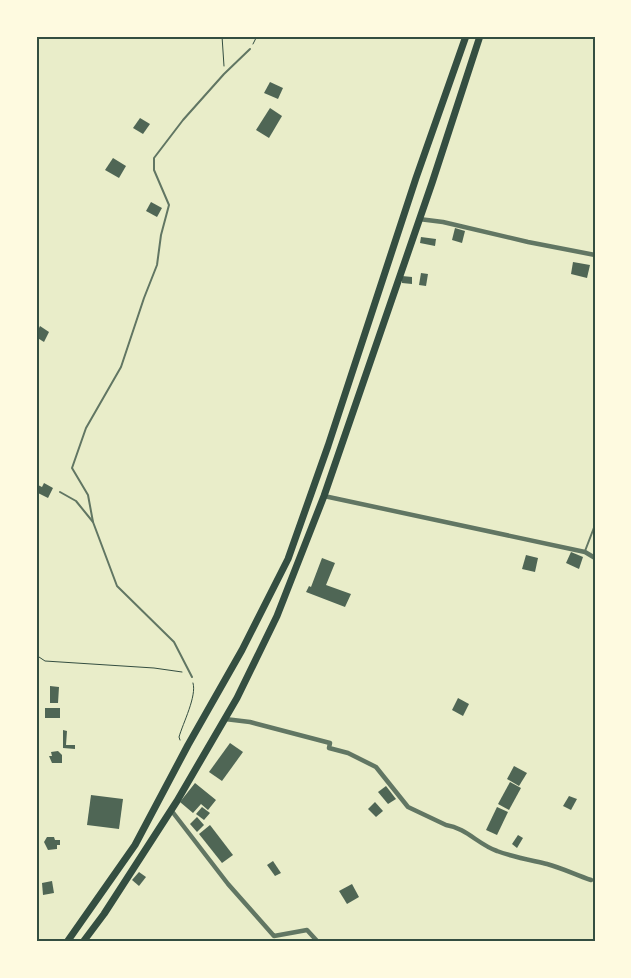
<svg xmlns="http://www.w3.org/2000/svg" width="631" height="978" viewBox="0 0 631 978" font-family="'PT Sans Narrow',sans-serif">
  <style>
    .building { fill: #4f6655 }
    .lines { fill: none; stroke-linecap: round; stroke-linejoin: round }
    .path { stroke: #344e41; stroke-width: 1 }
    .service { stroke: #617663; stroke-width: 2 }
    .minor { stroke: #617663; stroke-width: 4.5 }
    .trunk { stroke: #344e41; stroke-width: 7 }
    .neatline { fill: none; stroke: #344e41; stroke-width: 2 }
  </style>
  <rect width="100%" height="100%" fill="#e9edc9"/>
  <g class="building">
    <path d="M 270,82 L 283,88 L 278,99 L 264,93 Z"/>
    <path d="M 270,108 L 282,116 L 269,138 L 256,130 Z"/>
    <path d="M 140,118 L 150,124 L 143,134 L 133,128 Z"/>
    <path d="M 113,158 L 126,166 L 119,178 L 105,170 Z"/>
    <path d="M 151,202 L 162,208 L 157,217 L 146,211 Z"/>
    <path d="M 455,228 L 465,231 L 462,243 L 452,240 Z"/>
    <path d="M 421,237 L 436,239 L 435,246 L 420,243 Z"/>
    <path d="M 573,262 L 590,265 L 587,278 L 571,274 Z"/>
    <path d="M 421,273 L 428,274 L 426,286 L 419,285 Z"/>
    <path d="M 402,276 L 412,277 L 412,284 L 402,283 Z"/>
    <path d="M 40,326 L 49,332 L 44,342 L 36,337 L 36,334 Z"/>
    <path d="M 44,483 L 53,488 L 48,498 L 36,492 L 36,484 L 42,487 Z"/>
    <path d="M 571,552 L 583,557 L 579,569 L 566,563 Z"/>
    <path d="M 526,555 L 538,558 L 535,572 L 522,569 Z"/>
    <path d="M 322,558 L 335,563 L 326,585 L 351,594 L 345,607 L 306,592 L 309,586 L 311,587 Z"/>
    <path d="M 50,686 L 59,687 L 58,703 L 50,703 Z"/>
    <path d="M 458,698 L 469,704 L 463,716 L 452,710 Z"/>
    <rect x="45" y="708" width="15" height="10"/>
    <path d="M 63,730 L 67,731 L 66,745 L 75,745 L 75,749 L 63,748 Z"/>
    <path d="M 230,743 L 243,752 L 222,781 L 209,772 Z"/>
    <path d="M 58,751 L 62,755 L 62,763 L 52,763 L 49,756 L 52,756 L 51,752 Z"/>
    <path d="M 514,766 L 527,773 L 519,786 L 507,779 Z"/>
    <path d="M 510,782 L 521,788 L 509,810 L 498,804 Z"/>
    <path d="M 195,783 L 216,800 L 208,810 L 201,804 L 193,813 L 180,802 Z"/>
    <path d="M 386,786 L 396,799 L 388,804 L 378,792 Z"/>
    <path d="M 91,795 L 123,799 L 119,829 L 87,825 Z"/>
    <path d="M 569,796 L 577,799 L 571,810 L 563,806 Z"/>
    <path d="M 375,802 L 383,811 L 376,817 L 368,809 Z"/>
    <path d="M 202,807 L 210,813 L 204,820 L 196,814 Z"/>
    <path d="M 497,807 L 508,812 L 497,835 L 486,830 Z"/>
    <path d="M 197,817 L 204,825 L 197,832 L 190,824 Z"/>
    <path d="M 210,825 L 233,855 L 222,863 L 199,834 Z"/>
    <path d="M 518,835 L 523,838 L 517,848 L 512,844 Z"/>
    <path d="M 47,837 L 54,837 L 55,840 L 60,840 L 60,845 L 57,845 L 57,849 L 48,850 L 44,842 Z"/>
    <path d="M 273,861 L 281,873 L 275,876 L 267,865 Z"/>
    <path d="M 139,872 L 146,877 L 139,886 L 132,880 Z"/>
    <path d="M 52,881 L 54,893 L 43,895 L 42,883 Z"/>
    <path d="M 352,884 L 359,897 L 347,904 L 339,891 Z"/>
  </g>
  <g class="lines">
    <g class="path">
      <path d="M 222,36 L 224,66"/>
      <path d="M 253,44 L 257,36"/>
      <path d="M 36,655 L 45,661 L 154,668 L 182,672"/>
      <path d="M 180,740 L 179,737 C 183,723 197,696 193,683"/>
    </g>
    <g class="service">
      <path d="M 60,492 L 76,501 L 93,522 L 117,586 L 174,642 L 192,677"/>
      <path d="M 93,522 L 88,495 L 72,468 L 86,428 L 121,367 L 144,298 L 157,265 L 161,235 L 169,205 L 154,170 L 154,158 L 183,120 L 224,74 L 250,49"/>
      <path d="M 585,551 L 595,525"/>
    </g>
    <g class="minor">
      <path d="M 419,219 L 443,222 L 528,242 L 595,255"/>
      <path d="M 324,496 L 585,552 L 595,558"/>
      <path d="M 225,719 L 250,722 L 330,743 L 329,748 L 348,753 L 376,767 L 408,807 L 446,825 C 466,828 479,845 497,851 C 513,857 530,860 547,864 C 562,868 576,875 591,880"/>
      <path d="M 171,810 L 228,884 L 274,936 L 307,930 L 318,942"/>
    </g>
    <g class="trunk">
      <path d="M 67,942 L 135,845 L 188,745 L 242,650 L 288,559 L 328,446 L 416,178 L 466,36"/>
      <path d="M 83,942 L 104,914 L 177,801 L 237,698 L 277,616 L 324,496 L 432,183 L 480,36"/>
    </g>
  </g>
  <rect width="631" height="978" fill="none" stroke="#fefae0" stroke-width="75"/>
  <rect x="38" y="38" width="556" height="902" class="neatline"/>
</svg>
